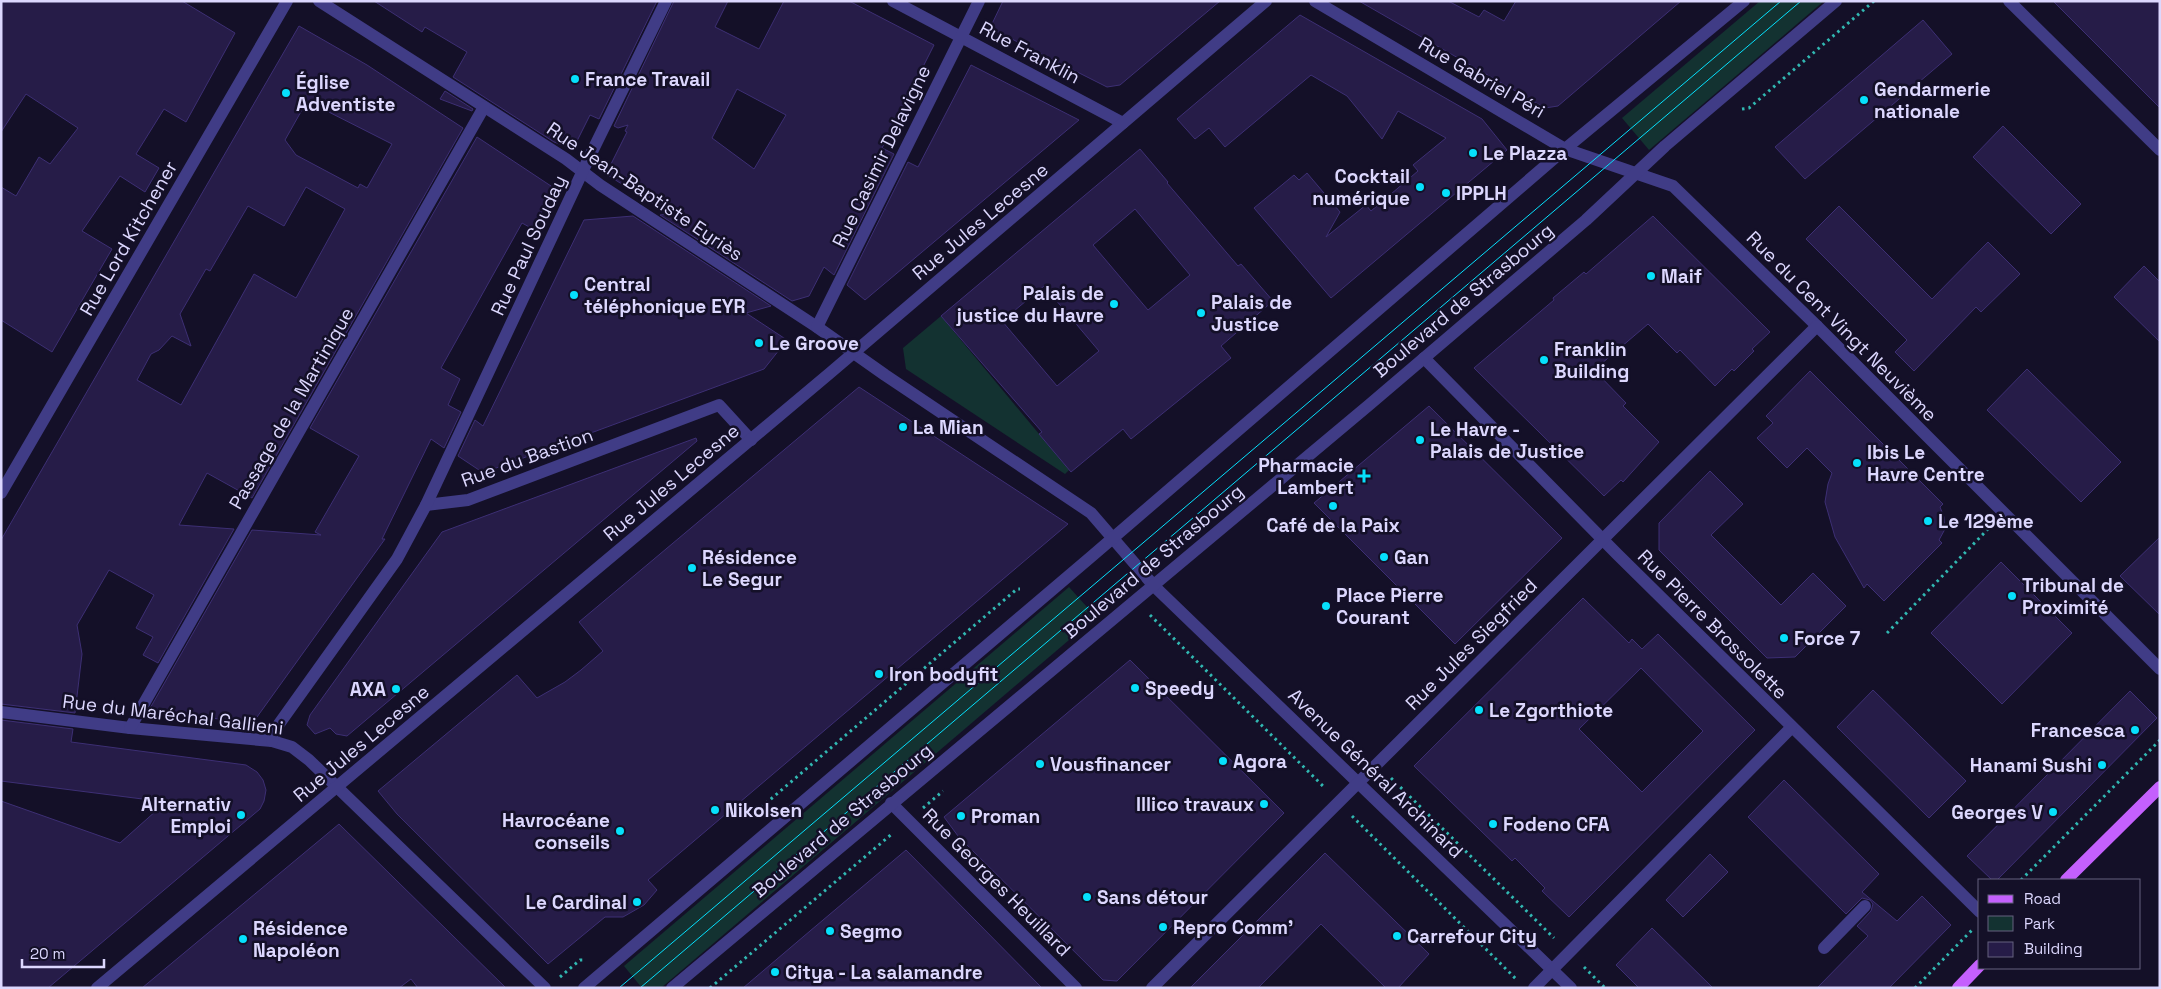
<svg xmlns="http://www.w3.org/2000/svg" width="2161" height="989" viewBox="0 0 2161 989" font-family="'Space Grotesk',sans-serif">
  <style>
    .green { fill: #133231 }
    .building { fill: #261c48; stroke: #3d2f74; fill-rule: evenodd }
    .lines { fill: none; stroke-linecap: round; stroke-linejoin: round }
    .path { stroke: #31b8b2; stroke-width: 3; stroke-dasharray: 2.5 4; stroke-linecap: butt }
    .minor { stroke: #403c86; stroke-width: 12 }
    .major { stroke: #c460fd; stroke-width: 12 }
    .tram { stroke: #06e0fc; stroke-width: 1 }
    .poi-dot { fill: #06e0fc; stroke: #141028; stroke-width: 2 }
    .labels { text-anchor: middle; stroke-width: 5; stroke-linejoin: round; paint-order: stroke }
    .street-label { font-size: 19px; fill: #dcd7fe; stroke: #141028 }
    .poi-label { font-size: 19px; font-weight: bold; fill: #dcd7fe; stroke: #141028; text-anchor: start }
  </style>
  <rect width="100%" height="100%" fill="#141028"/>
  <g class="green">
    <path d="M 1760,1 L 1824,1 L 1649,150 L 1622,118 Z"/>
    <path d="M 941,316 L 1069,470 L 1065,474 L 906,369 L 903,348 Z"/>
    <path d="M 1069,587 L 1096,617 L 661,988 L 642,988 L 624,966 Z"/>
  </g>
  <g class="building">
    <path d="M 1,1 L 182,1 L 235,33 L 186,122 L 164,109 L 136,154 L 159,168 L 145,192 L 120,176 L 82,231 L 112,249 L 52,352 L 1,320 L 1,187 L 16,196 L 39,157 L 50,164 L 78,128 L 26,94 L 1,132 Z"/>
    <path d="M 374,1 L 657,1 L 599,119 L 590,115 L 573,149 L 554,142 L 453,77 L 467,52 L 425,27 L 422,32 Z"/>
    <path d="M 674,1 L 728,1 L 715,27 L 759,49 L 784,1 L 849,1 L 934,45 L 882,148 L 894,154 L 834,275 L 824,267 L 809,296 L 792,301 L 660,215 L 669,214 L 606,174 L 627,132 L 625,131 L 628,125 L 618,128 L 614,126 ZM 737,89 L 786,115 L 754,169 L 712,138 Z"/>
    <path d="M 1003,1 L 1220,1 L 1120,85 L 1107,87 L 990,28 Z"/>
    <path d="M 1359,1 L 1448,1 L 1479,17 L 1484,10 L 1504,21 L 1516,1 L 1681,1 L 1558,106 L 1545,108 Z"/>
    <path d="M 2053,1 L 2160,1 L 2160,108 Z"/>
    <path d="M 1300,15 L 1482,119 L 1507,150 L 1331,298 L 1254,208 L 1294,175 L 1299,180 L 1307,173 L 1340,212 L 1326,237 L 1366,205 L 1371,211 L 1418,171 L 1413,165 L 1446,138 L 1398,111 L 1382,139 L 1347,96 L 1311,75 L 1225,147 L 1209,128 L 1195,139 L 1177,119 Z"/>
    <path d="M 1923,20 L 1952,54 L 1805,179 L 1775,147 Z"/>
    <path d="M 299,26 L 367,65 L 463,128 L 252,498 L 207,473 L 179,525 L 234,529 L 158,663 L 143,655 L 153,637 L 136,628 L 154,595 L 109,570 L 77,625 L 82,654 L 75,713 L 1,704 L 1,540 ZM 307,101 L 392,144 L 367,188 L 360,184 L 358,188 L 296,155 L 285,140 ZM 306,187 L 345,209 L 296,298 L 254,274 L 181,405 L 137,380 L 151,354 L 159,350 L 172,336 L 191,346 L 180,314 L 206,269 L 210,271 L 248,206 L 284,226 Z"/>
    <path d="M 971,65 L 1079,120 L 865,300 L 847,285 L 908,162 L 918,167 Z"/>
    <path d="M 445,91 L 473,109 L 472,111 L 440,99 Z"/>
    <path d="M 2003,126 L 2081,204 L 2051,234 L 1973,157 Z"/>
    <path d="M 477,137 L 554,188 L 533,229 L 522,223 L 441,368 L 460,379 L 448,405 L 461,412 L 444,448 L 431,439 L 382,539 L 385,539 L 257,717 L 250,723 L 149,710 L 252,530 L 321,535 L 315,532 L 359,456 L 310,428 Z"/>
    <path d="M 1140,149 L 1168,182 L 1167,183 L 1238,266 L 1241,264 L 1273,301 L 1221,346 L 1231,358 L 1131,439 L 1123,429 L 1071,472 L 1039,434 L 1042,432 L 941,316 ZM 1135,209 L 1190,275 L 1148,310 L 1093,245 ZM 1044,286 L 1099,351 L 1057,386 L 1002,321 Z"/>
    <path d="M 1839,206 L 1932,299 L 1988,242 L 2020,274 L 1981,312 L 1976,307 L 1914,371 L 1895,352 L 1907,340 L 1806,239 Z"/>
    <path d="M 633,216 L 771,306 L 746,313 L 787,340 L 764,369 L 488,471 L 482,472 L 458,456 L 475,420 L 483,426 L 584,220 Z"/>
    <path d="M 1653,216 L 1770,332 L 1752,349 L 1754,351 L 1734,371 L 1732,369 L 1715,386 L 1680,350 L 1677,353 L 1648,324 L 1594,370 L 1626,403 L 1623,406 L 1659,442 L 1623,482 L 1621,480 L 1604,496 L 1474,368 L 1554,300 L 1553,298 L 1584,272 L 1586,274 Z"/>
    <path d="M 2144,266 L 2160,282 L 2160,342 L 2114,297 Z"/>
    <path d="M 2027,369 L 2121,462 L 2081,502 L 1987,410 Z"/>
    <path d="M 1810,371 L 1943,504 L 1940,507 L 1944,517 L 1945,529 L 1939,540 L 1942,543 L 1884,601 L 1867,584 L 1864,588 L 1835,537 L 1825,502 L 1828,484 L 1832,473 L 1807,448 L 1787,468 L 1757,438 L 1773,423 L 1766,416 Z"/>
    <path d="M 859,387 L 1068,524 L 648,880 L 657,890 L 644,905 L 623,917 L 605,917 L 548,964 L 397,814 L 378,791 L 517,675 L 537,698 L 565,682 L 581,670 L 603,651 L 579,622 Z"/>
    <path d="M 1429,406 L 1562,538 L 1455,644 L 1314,503 Z"/>
    <path d="M 696,438 L 697,441 L 347,736 L 336,734 L 330,728 L 315,734 L 307,725 L 310,715 L 442,532 Z"/>
    <path d="M 1710,471 L 1743,504 L 1711,535 L 1781,605 L 1813,573 L 1846,606 L 1795,657 L 1767,658 L 1659,550 L 1659,523 Z"/>
    <path d="M 2160,537 L 2160,615 L 2120,576 Z"/>
    <path d="M 2001,562 L 2072,633 L 2002,704 L 1931,633 Z"/>
    <path d="M 1583,598 L 1629,643 L 1632,639 L 1642,649 L 1658,634 L 1755,730 L 1569,917 L 1542,891 L 1545,888 L 1515,858 L 1512,861 L 1414,766 ZM 1641,668 L 1703,731 L 1642,792 L 1579,729 Z"/>
    <path d="M 1130,660 L 1284,813 L 1117,981 L 1103,980 L 958,836 L 944,817 Z"/>
    <path d="M 1873,690 L 1966,781 L 1929,818 L 1837,727 Z"/>
    <path d="M 2130,691 L 2157,718 L 1997,880 L 1992,880 L 1967,856 Z"/>
    <path d="M 1,720 L 73,729 L 71,742 L 246,765 L 257,772 L 263,780 L 266,790 L 264,801 L 260,809 L 48,988 L 1,988 L 1,801 L 120,843 L 166,802 L 1,781 Z"/>
    <path d="M 1784,780 L 1879,874 L 1862,892 L 1897,921 L 1922,896 L 1951,925 L 1889,988 L 1817,988 L 1868,936 L 1857,926 L 1871,911 L 1873,904 L 1870,900 L 1862,898 L 1846,914 L 1748,817 Z"/>
    <path d="M 339,824 L 506,988 L 418,988 L 411,979 L 399,988 L 142,988 Z"/>
    <path d="M 906,850 L 1042,988 L 743,988 L 810,931 Z"/>
    <path d="M 1325,853 L 1429,954 L 1398,988 L 1386,988 L 1321,924 L 1258,988 L 1190,988 Z"/>
    <path d="M 1710,854 L 1728,872 L 1683,917 L 1666,900 Z"/>
    <path d="M 1652,928 L 1713,988 L 1639,988 L 1616,965 Z"/>
  </g>
  <g class="lines">
    <g class="path">
      <path d="M 1742,109 L 1749,108 L 1874,1"/>
      <path d="M 1150,615 L 1325,788"/>
      <path d="M 1887,633 L 1990,527"/>
      <path d="M 1391,778 L 1554,938"/>
      <path d="M 923,808 L 943,791"/>
      <path d="M 751,816 L 1017,589 L 1020,589"/>
      <path d="M 1352,816 L 1516,979"/>
      <path d="M 2021,880 L 2160,740"/>
      <path d="M 1584,967 L 1605,988"/>
      <path d="M 560,977 L 580,960 L 585,960"/>
      <path d="M 710,988 L 893,833"/>
      <path d="M 1915,988 L 1972,930"/>
    </g>
    <g class="minor">
      <path d="M 319,1 L 566,159 L 600,185 L 817,327 L 885,375 L 1091,513 L 1154,586 L 1571,988"/>
      <path d="M 893,1 L 1123,123"/>
      <path d="M 1315,1 L 1565,149 L 1673,186 L 1817,326 L 2160,669"/>
      <path d="M 2009,1 L 2160,150"/>
      <path d="M 817,327 L 979,1"/>
      <path d="M 1424,358 L 1617,554 L 1980,912"/>
      <path d="M 1,493 L 287,1"/>
      <path d="M 426,505 L 468,500 L 719,405 L 751,440"/>
      <path d="M 1,712 L 130,728 L 272,741 L 292,747 L 309,760 L 545,988"/>
      <path d="M 130,728 L 484,107"/>
      <path d="M 272,741 L 279,724 L 397,559 L 426,505 L 587,162 L 666,1"/>
      <path d="M 891,803 L 1076,988"/>
      <path d="M 1824,948 L 1865,906"/>
      <path d="M 97,988 L 830,373 L 1266,1"/>
      <path d="M 584,988 L 1092,556 L 1565,149 L 1744,1"/>
      <path d="M 672,988 L 1369,405 L 1586,220 L 1665,146 L 1836,1"/>
      <path d="M 1152,988 L 1817,326"/>
      <path d="M 1534,988 L 1791,728"/>
    </g>
    <g class="major">
      <path d="M 2066,880 L 2160,787"/>
      <path d="M 1958,988 L 1980,965"/>
    </g>
    <g class="tram">
      <path d="M 619,988 L 1781,1"/>
      <path d="M 640,988 L 1801,1"/>
    </g>
  </g>
  <g class="poi-dot">
    <circle cx="575" cy="79" r="5"/>
    <circle cx="286" cy="93" r="5"/>
    <circle cx="1864" cy="100" r="5"/>
    <circle cx="1473" cy="153" r="5"/>
    <circle cx="1420" cy="187" r="5"/>
    <circle cx="1446" cy="193" r="5"/>
    <circle cx="1651" cy="276" r="5"/>
    <circle cx="574" cy="295" r="5"/>
    <circle cx="1114" cy="304" r="5"/>
    <circle cx="1201" cy="313" r="5"/>
    <circle cx="759" cy="343" r="5"/>
    <circle cx="1544" cy="360" r="5"/>
    <circle cx="903" cy="427" r="5"/>
    <circle cx="1420" cy="440" r="5"/>
    <circle cx="1857" cy="463" r="5"/>
    <path d="M1361.5 468.5h5v5h5v5h-5v5h-5v-5h-5v-5h5z"/>
    <circle cx="1333" cy="506" r="5"/>
    <circle cx="1928" cy="521" r="5"/>
    <circle cx="1384" cy="557" r="5"/>
    <circle cx="692" cy="568" r="5"/>
    <circle cx="2012" cy="596" r="5"/>
    <circle cx="1326" cy="606" r="5"/>
    <circle cx="1784" cy="638" r="5"/>
    <circle cx="879" cy="674" r="5"/>
    <circle cx="1135" cy="688" r="5"/>
    <circle cx="396" cy="689" r="5"/>
    <circle cx="1479" cy="710" r="5"/>
    <circle cx="2135" cy="730" r="5"/>
    <circle cx="1223" cy="761" r="5"/>
    <circle cx="1040" cy="764" r="5"/>
    <circle cx="2102" cy="765" r="5"/>
    <circle cx="1264" cy="804" r="5"/>
    <circle cx="715" cy="810" r="5"/>
    <circle cx="2053" cy="812" r="5"/>
    <circle cx="241" cy="815" r="5"/>
    <circle cx="961" cy="816" r="5"/>
    <circle cx="1493" cy="824" r="5"/>
    <circle cx="620" cy="831" r="5"/>
    <circle cx="1087" cy="897" r="5"/>
    <circle cx="637" cy="902" r="5"/>
    <circle cx="1163" cy="927" r="5"/>
    <circle cx="830" cy="931" r="5"/>
    <circle cx="1397" cy="936" r="5"/>
    <circle cx="243" cy="939" r="5"/>
    <circle cx="775" cy="972" r="5"/>
  </g>
  <g class="labels">
    <g class="street-label">
      <text transform="translate(1030 52) rotate(28)" y="7">Rue Franklin</text>
      <text transform="translate(1482 77) rotate(30)" y="7">Rue Gabriel Péri</text>
      <text transform="translate(881 156) rotate(-64)" y="7">Rue Casimir Delavigne</text>
      <text transform="translate(645 191) rotate(34)" y="7">Rue Jean-Baptiste Eyriès</text>
      <text transform="translate(980 221) rotate(-40)" y="7">Rue Jules Lecesne</text>
      <text transform="translate(128 238) rotate(-60)" y="7">Rue Lord Kitchener</text>
      <text transform="translate(528 245) rotate(-65)" y="7">Rue Paul Souday</text>
      <text transform="translate(1463 300) rotate(-40)" y="7">Boulevard de Strasbourg</text>
      <text transform="translate(1842 326) rotate(45)" y="7">Rue du Cent Vingt Neuvième</text>
      <text transform="translate(291 408) rotate(-60)" y="7">Passage de la Martinique</text>
      <text transform="translate(527 457) rotate(-20)" y="7">Rue du Bastion</text>
      <text transform="translate(671 482) rotate(-40)" y="7">Rue Jules Lecesne</text>
      <text transform="translate(1153 561) rotate(-40)" y="7">Boulevard de Strasbourg</text>
      <text transform="translate(1713 624) rotate(45)" y="7">Rue Pierre Brossolette</text>
      <text transform="translate(1471 644) rotate(-45)" y="7">Rue Jules Siegfried</text>
      <text transform="translate(173 714) rotate(7)" y="7">Rue du Maréchal Gallieni</text>
      <text transform="translate(361 743) rotate(-40)" y="7">Rue Jules Lecesne</text>
      <text transform="translate(1376 773) rotate(44)" y="7">Avenue Général Archinard</text>
      <text transform="translate(842 820) rotate(-40)" y="7">Boulevard de Strasbourg</text>
      <text transform="translate(997 882) rotate(45)" y="7">Rue Georges Heuillard</text>
    </g>
    <g class="poi-label">
      <text x="585" y="86">France Travail</text>
      <text x="296" y="89">Église<tspan x="296" dy="22">Adventiste</tspan></text>
      <text x="1874" y="96">Gendarmerie<tspan x="1874" dy="22">nationale</tspan></text>
      <text x="1483" y="160">Le Plazza</text>
      <text x="1410" y="183" text-anchor="end">Cocktail<tspan x="1410" dy="22">numérique</tspan></text>
      <text x="1456" y="200">IPPLH</text>
      <text x="1661" y="283">Maif</text>
      <text x="584" y="291">Central<tspan x="584" dy="22">téléphonique EYR</tspan></text>
      <text x="1104" y="300" text-anchor="end">Palais de<tspan x="1104" dy="22">justice du Havre</tspan></text>
      <text x="1211" y="309">Palais de<tspan x="1211" dy="22">Justice</tspan></text>
      <text x="769" y="350">Le Groove</text>
      <text x="1554" y="356">Franklin<tspan x="1554" dy="22">Building</tspan></text>
      <text x="913" y="434">La Mian</text>
      <text x="1430" y="436">Le Havre -<tspan x="1430" dy="22">Palais de Justice</tspan></text>
      <text x="1867" y="459">Ibis Le<tspan x="1867" dy="22">Havre Centre</tspan></text>
      <text x="1354" y="472" text-anchor="end">Pharmacie<tspan x="1354" dy="22">Lambert</tspan></text>
      <text x="1938" y="528">Le 129ème</text>
      <text x="1333" y="532" text-anchor="middle">Café de la Paix</text>
      <text x="702" y="564">Résidence<tspan x="702" dy="22">Le Segur</tspan></text>
      <text x="1394" y="564">Gan</text>
      <text x="2022" y="592">Tribunal de<tspan x="2022" dy="22">Proximité</tspan></text>
      <text x="1336" y="602">Place Pierre<tspan x="1336" dy="22">Courant</tspan></text>
      <text x="1794" y="645">Force 7</text>
      <text x="889" y="681">Iron bodyfit</text>
      <text x="1145" y="695">Speedy</text>
      <text x="386" y="696" text-anchor="end">AXA</text>
      <text x="1489" y="717">Le Zgorthiote</text>
      <text x="2125" y="737" text-anchor="end">Francesca</text>
      <text x="1233" y="768">Agora</text>
      <text x="1050" y="771">Vousfinancer</text>
      <text x="2092" y="772" text-anchor="end">Hanami Sushi</text>
      <text x="231" y="811" text-anchor="end">Alternativ<tspan x="231" dy="22">Emploi</tspan></text>
      <text x="1254" y="811" text-anchor="end">Illico travaux</text>
      <text x="725" y="817">Nikolsen</text>
      <text x="2043" y="819" text-anchor="end">Georges V</text>
      <text x="971" y="823">Proman</text>
      <text x="610" y="827" text-anchor="end">Havrocéane<tspan x="610" dy="22">conseils</tspan></text>
      <text x="1503" y="831">Fodeno CFA</text>
      <text x="1097" y="904">Sans détour</text>
      <text x="627" y="909" text-anchor="end">Le Cardinal</text>
      <text x="1173" y="934">Repro Comm'</text>
      <text x="253" y="935">Résidence<tspan x="253" dy="22">Napoléon</tspan></text>
      <text x="840" y="938">Segmo</text>
      <text x="1407" y="943">Carrefour City</text>
      <text x="785" y="979">Citya - La salamandre</text>
    </g>
  </g>
  <rect width="2161" height="989" fill="none" stroke="#dcd7fe" stroke-width="5"/>
  <rect x="1978" y="879" width="162" height="90" fill="#141028" stroke="#64607e"/>
  <rect x="1988" y="895" width="25" height="8" fill="#c460fd" stroke="#64607e"/>
  <text x="2024" y="904" font-size="15" fill="#dcd7fe">Road</text>
  <rect x="1988" y="916" width="25" height="15" fill="#133231" stroke="#64607e"/>
  <text x="2024" y="929" font-size="15" fill="#dcd7fe">Park</text>
  <rect x="1988" y="942" width="25" height="15" fill="#261c48" stroke="#64607e"/>
  <text x="2024" y="954" font-size="15" fill="#dcd7fe">Building</text>
  <path d="M22 959v8h82v-8" fill="none" stroke="#dcd7fe" stroke-width="2.5"/>
  <text x="30" y="959" font-size="15" fill="#dcd7fe" stroke="#141028" stroke-width="4" paint-order="stroke">20 m</text>
</svg>
